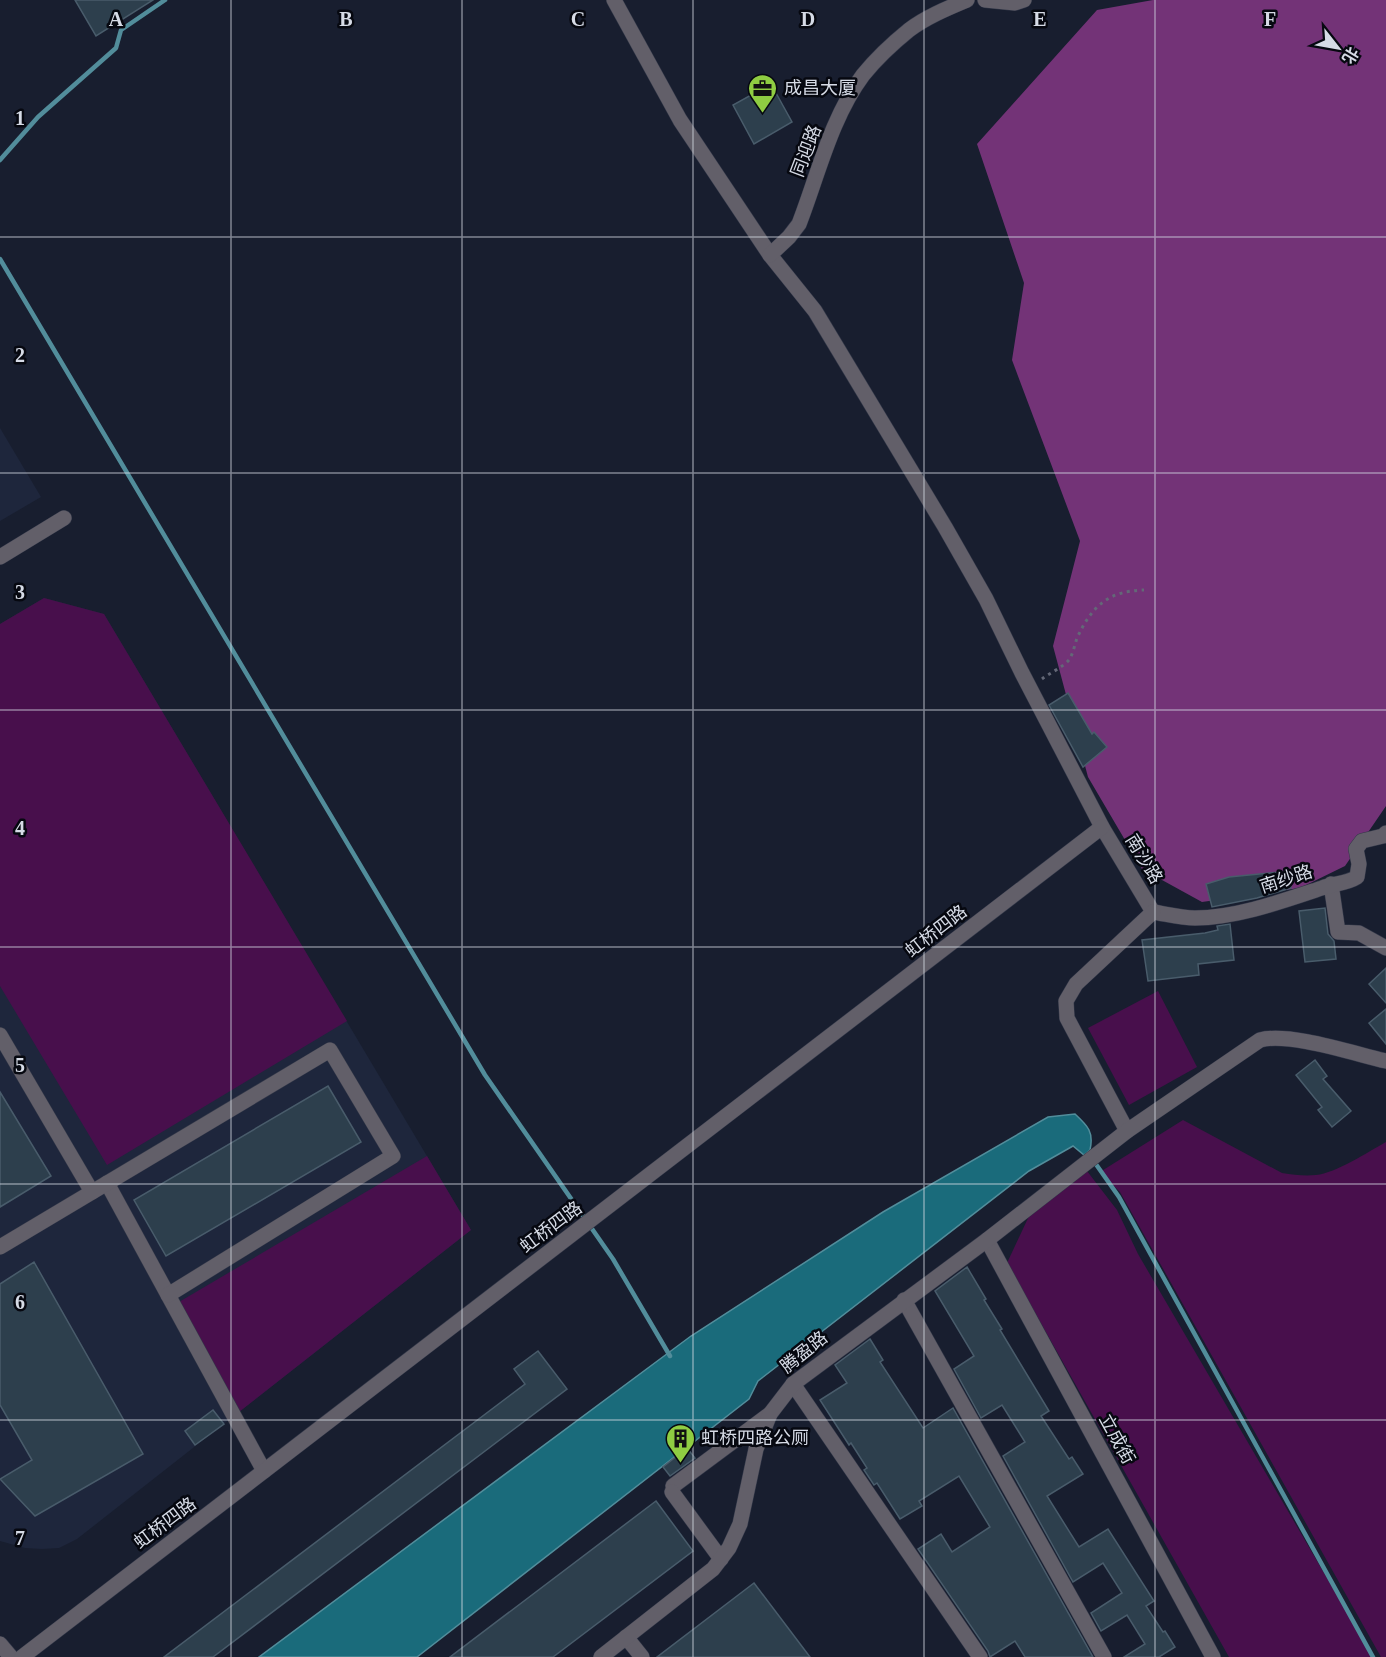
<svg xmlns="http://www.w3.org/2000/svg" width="1386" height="1657" viewBox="0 0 1386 1657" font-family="'Times New Roman','Noto Sans SC',serif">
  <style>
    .built { fill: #1e263c }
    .green { fill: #480f4c }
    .forest { fill: #733377 }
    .water { fill: #1a6b7b; stroke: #528d9b; stroke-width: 1.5 }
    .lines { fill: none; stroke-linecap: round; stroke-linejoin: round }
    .stream { stroke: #528d9b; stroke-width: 4.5 }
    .building { fill: #2d3f4d; stroke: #495c6b; stroke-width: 1.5 }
    .minor-casing { stroke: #333849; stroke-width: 16 }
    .path { stroke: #636877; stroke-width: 3; stroke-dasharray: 3 4.5; stroke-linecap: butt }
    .minor { stroke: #625f69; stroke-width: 15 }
    .grid { fill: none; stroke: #d6dbe6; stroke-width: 1.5; stroke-opacity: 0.55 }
    .labels { text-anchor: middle; stroke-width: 5; stroke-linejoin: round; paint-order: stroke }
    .poi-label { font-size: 18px; fill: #d6dbe6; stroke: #060810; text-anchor: start }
    .street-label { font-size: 18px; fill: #d6dbe6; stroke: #060810 }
    .grid-label { font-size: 20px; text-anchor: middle; font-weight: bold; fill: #d6dbe6; stroke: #060810; stroke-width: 5; stroke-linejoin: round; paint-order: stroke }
  </style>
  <rect width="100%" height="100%" fill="#181e2f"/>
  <g class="built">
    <path d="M 0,428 L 41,497 L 0,521 Z"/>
    <path d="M 44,598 L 104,614 L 471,1230 L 77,1539 L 59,1548 L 42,1549 L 25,1548 L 0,1541 L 0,624 Z"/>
  </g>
  <g class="green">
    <path d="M 44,598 L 104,614 L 347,1021 L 107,1165 L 0,986 L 0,624 Z"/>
    <path d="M 1158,991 L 1197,1067 L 1129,1105 L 1088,1028 Z"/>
    <path d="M 1183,1120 L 1282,1173 C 1294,1175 1305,1176 1316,1175 C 1336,1173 1368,1152 1386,1142 L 1386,1657 L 1381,1657 L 1120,1192 L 1100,1172 Z"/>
    <path d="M 427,1156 L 471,1230 L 239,1412 L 179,1302 Z"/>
    <path d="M 1087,1171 L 1117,1210 L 1138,1254 L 1373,1657 L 1229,1657 L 1007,1263 L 1030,1214 Z"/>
  </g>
  <path class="forest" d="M 1153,0 L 1386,0 L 1386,806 L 1345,866 L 1300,888 L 1202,902 L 1142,869 L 1088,777 L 1053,646 L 1080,541 L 1012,360 L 1024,283 L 977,144 L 1097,10 Z"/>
  <path class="water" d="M 1075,1114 C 1088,1126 1094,1132 1090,1150 L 1084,1155 L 1073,1146 L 1029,1171 L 758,1381 L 749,1399 L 417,1657 L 259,1657 L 691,1336 L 883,1212 L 1048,1117 Z"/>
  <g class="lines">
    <g class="stream">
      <path d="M 0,160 L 38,117 L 116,48 L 121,30 L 165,0"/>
      <path d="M 0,259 L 485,1075 L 613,1259 L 670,1356"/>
      <path d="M 1093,1160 L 1119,1197 L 1373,1657"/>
    </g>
  </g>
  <g class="building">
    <path d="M 75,0 L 153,0 L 96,36 Z"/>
    <path d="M 771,84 L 792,122 L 754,144 L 733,105 Z"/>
    <path d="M 1068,693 L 1092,734 L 1094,732 L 1107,747 L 1083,767 L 1049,705 Z"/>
    <path d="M 1289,871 L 1291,888 L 1257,898 L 1212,907 L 1206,884 L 1229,877 Z"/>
    <path d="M 1325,908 L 1328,934 L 1334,941 L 1336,959 L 1305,962 L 1299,911 Z"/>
    <path d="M 1230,924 L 1234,960 L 1198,964 L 1199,975 L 1148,981 L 1142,940 L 1205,933 L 1218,930 L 1217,926 Z"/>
    <path d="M 1386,968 L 1386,1003 L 1369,984 Z"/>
    <path d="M 1386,1009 L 1386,1044 L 1369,1023 Z"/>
    <path d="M 1315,1060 L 1327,1076 L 1323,1079 L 1351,1111 L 1332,1127 L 1318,1110 L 1322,1107 L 1296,1075 Z"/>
    <path d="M 328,1086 L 361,1142 L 166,1256 L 134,1200 Z"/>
    <path d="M 0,1092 L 51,1176 L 0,1207 Z"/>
    <path d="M 34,1262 L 143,1454 L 35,1516 L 0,1479 L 32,1460 L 0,1405 L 0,1284 Z"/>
    <path d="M 967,1267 L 986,1299 L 984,1300 L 1002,1329 L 1000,1330 L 1049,1411 L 1041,1416 L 1069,1459 L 1072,1457 L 1083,1474 L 1047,1496 L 1079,1547 L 1108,1529 L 1154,1601 L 1146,1606 L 1163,1632 L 1165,1631 L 1175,1647 L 1159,1657 L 1124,1657 L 1145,1644 L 1127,1615 L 1101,1631 L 1091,1613 L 1122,1593 L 1103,1563 L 1073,1582 L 1003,1456 L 1025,1442 L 1002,1405 L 981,1418 L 954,1369 L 974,1356 L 935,1291 Z"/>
    <path d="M 870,1339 L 883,1360 L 880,1362 L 923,1428 L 953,1408 L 1093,1657 L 1025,1657 L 1015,1641 L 990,1657 L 988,1651 L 918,1549 L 941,1534 L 952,1552 L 990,1527 L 959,1476 L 919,1501 L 922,1506 L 900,1519 L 877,1483 L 874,1485 L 864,1470 L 867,1468 L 851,1443 L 849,1445 L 820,1400 L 847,1383 L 835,1365 Z"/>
    <path d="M 538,1351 L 567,1389 L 213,1657 L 164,1657 L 525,1384 L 514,1369 Z"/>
    <path d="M 213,1410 L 224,1424 L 195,1445 L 185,1431 Z"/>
    <path d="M 687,1448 L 695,1458 L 670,1476 L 663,1467 Z"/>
    <path d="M 656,1501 L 693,1551 L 553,1657 L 450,1657 Z"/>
    <path d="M 754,1583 L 810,1657 L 657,1657 Z"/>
  </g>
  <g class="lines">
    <defs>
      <g id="minor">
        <path d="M 614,0 L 680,120 L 770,255 L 815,311 L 945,527 L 986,599 L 1022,673 L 1102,827 L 1153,912"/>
        <path d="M 985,0 L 1015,3 L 1024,0"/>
        <path d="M 770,255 L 789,237 L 799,224 C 818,175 831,118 863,75 C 876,59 893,43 909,30 C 926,17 948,8 967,0"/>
        <path d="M 0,557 L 64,518"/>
        <path d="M 1331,884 L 1338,932 L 1359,933 L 1386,948"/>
        <path d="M 1153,912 C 1166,914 1181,918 1195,918 C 1236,918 1283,901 1322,888 C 1335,883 1346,884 1357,877 L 1359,864 L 1356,849 L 1362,841 L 1383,836 L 1386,833"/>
        <path d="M 0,1035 L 92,1192"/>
        <path d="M 1127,1131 L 1067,1018 L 1066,1001 L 1076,984 L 1153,912"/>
        <path d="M 107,1183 L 264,1471"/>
        <path d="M 987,1240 L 1213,1657"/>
        <path d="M 0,1247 L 330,1050 L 393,1156 L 168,1295"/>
        <path d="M 904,1300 L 1104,1657"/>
        <path d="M 793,1384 L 980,1657"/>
        <path d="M 673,1486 L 770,1414"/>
        <path d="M 672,1492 L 721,1559"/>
        <path d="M 626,1637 L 642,1657"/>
        <path d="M 0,1644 L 11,1657"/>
        <path d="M 22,1657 L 1102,827"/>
        <path d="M 601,1657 L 713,1569 L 729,1548 L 740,1524 L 756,1449 L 770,1414 L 793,1384 L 987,1240 L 1127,1131 L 1260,1040 C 1289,1032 1355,1054 1386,1061"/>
      </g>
    </defs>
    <use href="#minor" class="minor-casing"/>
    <path class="path" d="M 1042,679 C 1050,673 1063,667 1069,660 C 1073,654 1075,644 1077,638 C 1092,606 1108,591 1144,590"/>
    <use href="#minor" class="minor"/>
  </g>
  <path class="grid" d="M 231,0 L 231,1657M 462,0 L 462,1657M 693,0 L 693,1657M 924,0 L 924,1657M 1155,0 L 1155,1657M 0,237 L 1386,237M 0,473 L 1386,473M 0,710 L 1386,710M 0,947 L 1386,947M 0,1184 L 1386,1184M 0,1420 L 1386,1420"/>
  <defs>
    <symbol id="office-pin" viewBox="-11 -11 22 30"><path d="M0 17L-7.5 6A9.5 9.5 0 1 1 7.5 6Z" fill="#8fcd42" stroke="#060810"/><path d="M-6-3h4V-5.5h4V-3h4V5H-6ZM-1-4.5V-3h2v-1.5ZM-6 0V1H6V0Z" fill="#111"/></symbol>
    <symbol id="building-pin" viewBox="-11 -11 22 30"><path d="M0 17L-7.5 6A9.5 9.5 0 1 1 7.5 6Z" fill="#8fcd42" stroke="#060810"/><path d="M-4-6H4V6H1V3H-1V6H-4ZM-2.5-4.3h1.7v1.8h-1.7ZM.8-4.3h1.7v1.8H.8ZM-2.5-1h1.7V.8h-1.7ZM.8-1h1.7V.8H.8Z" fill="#111"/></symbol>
  </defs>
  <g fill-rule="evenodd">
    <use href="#office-pin" x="746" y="72" width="33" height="45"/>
    <use href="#building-pin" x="664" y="1422" width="33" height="45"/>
  </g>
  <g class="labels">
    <g class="poi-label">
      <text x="784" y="94">成昌大厦</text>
      <text x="701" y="1444">虹桥四路公厕</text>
    </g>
    <g class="street-label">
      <text transform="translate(806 151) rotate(-69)" y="6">同迎路</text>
      <text transform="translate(1144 859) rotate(59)" y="6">南沙路</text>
      <text transform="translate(1286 879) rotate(-18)" y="6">南纱路</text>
      <text transform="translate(936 931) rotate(-38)" y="6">虹桥四路</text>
      <text transform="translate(551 1227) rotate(-37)" y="6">虹桥四路</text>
      <text transform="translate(804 1352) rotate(-39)" y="6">腾盈路</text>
      <text transform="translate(1117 1439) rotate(61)" y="6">立成街</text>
      <text transform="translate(165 1523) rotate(-37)" y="6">虹桥四路</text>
    </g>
  </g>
  <g class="grid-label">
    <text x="116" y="26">A</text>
    <text x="346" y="26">B</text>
    <text x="578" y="26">C</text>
    <text x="808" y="26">D</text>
    <text x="1040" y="26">E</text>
    <text x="1270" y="26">F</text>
    <text x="20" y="125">1</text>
    <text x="20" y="362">2</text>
    <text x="20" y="599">3</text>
    <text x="20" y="835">4</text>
    <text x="20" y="1072">5</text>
    <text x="20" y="1309">6</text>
    <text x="20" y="1545">7</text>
  </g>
  <g transform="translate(1338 48) rotate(121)" stroke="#060810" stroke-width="4.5" paint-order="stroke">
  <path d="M0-4.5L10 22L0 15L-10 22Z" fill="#d6dbe6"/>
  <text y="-9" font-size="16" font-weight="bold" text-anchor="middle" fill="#d6dbe6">北</text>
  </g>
</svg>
